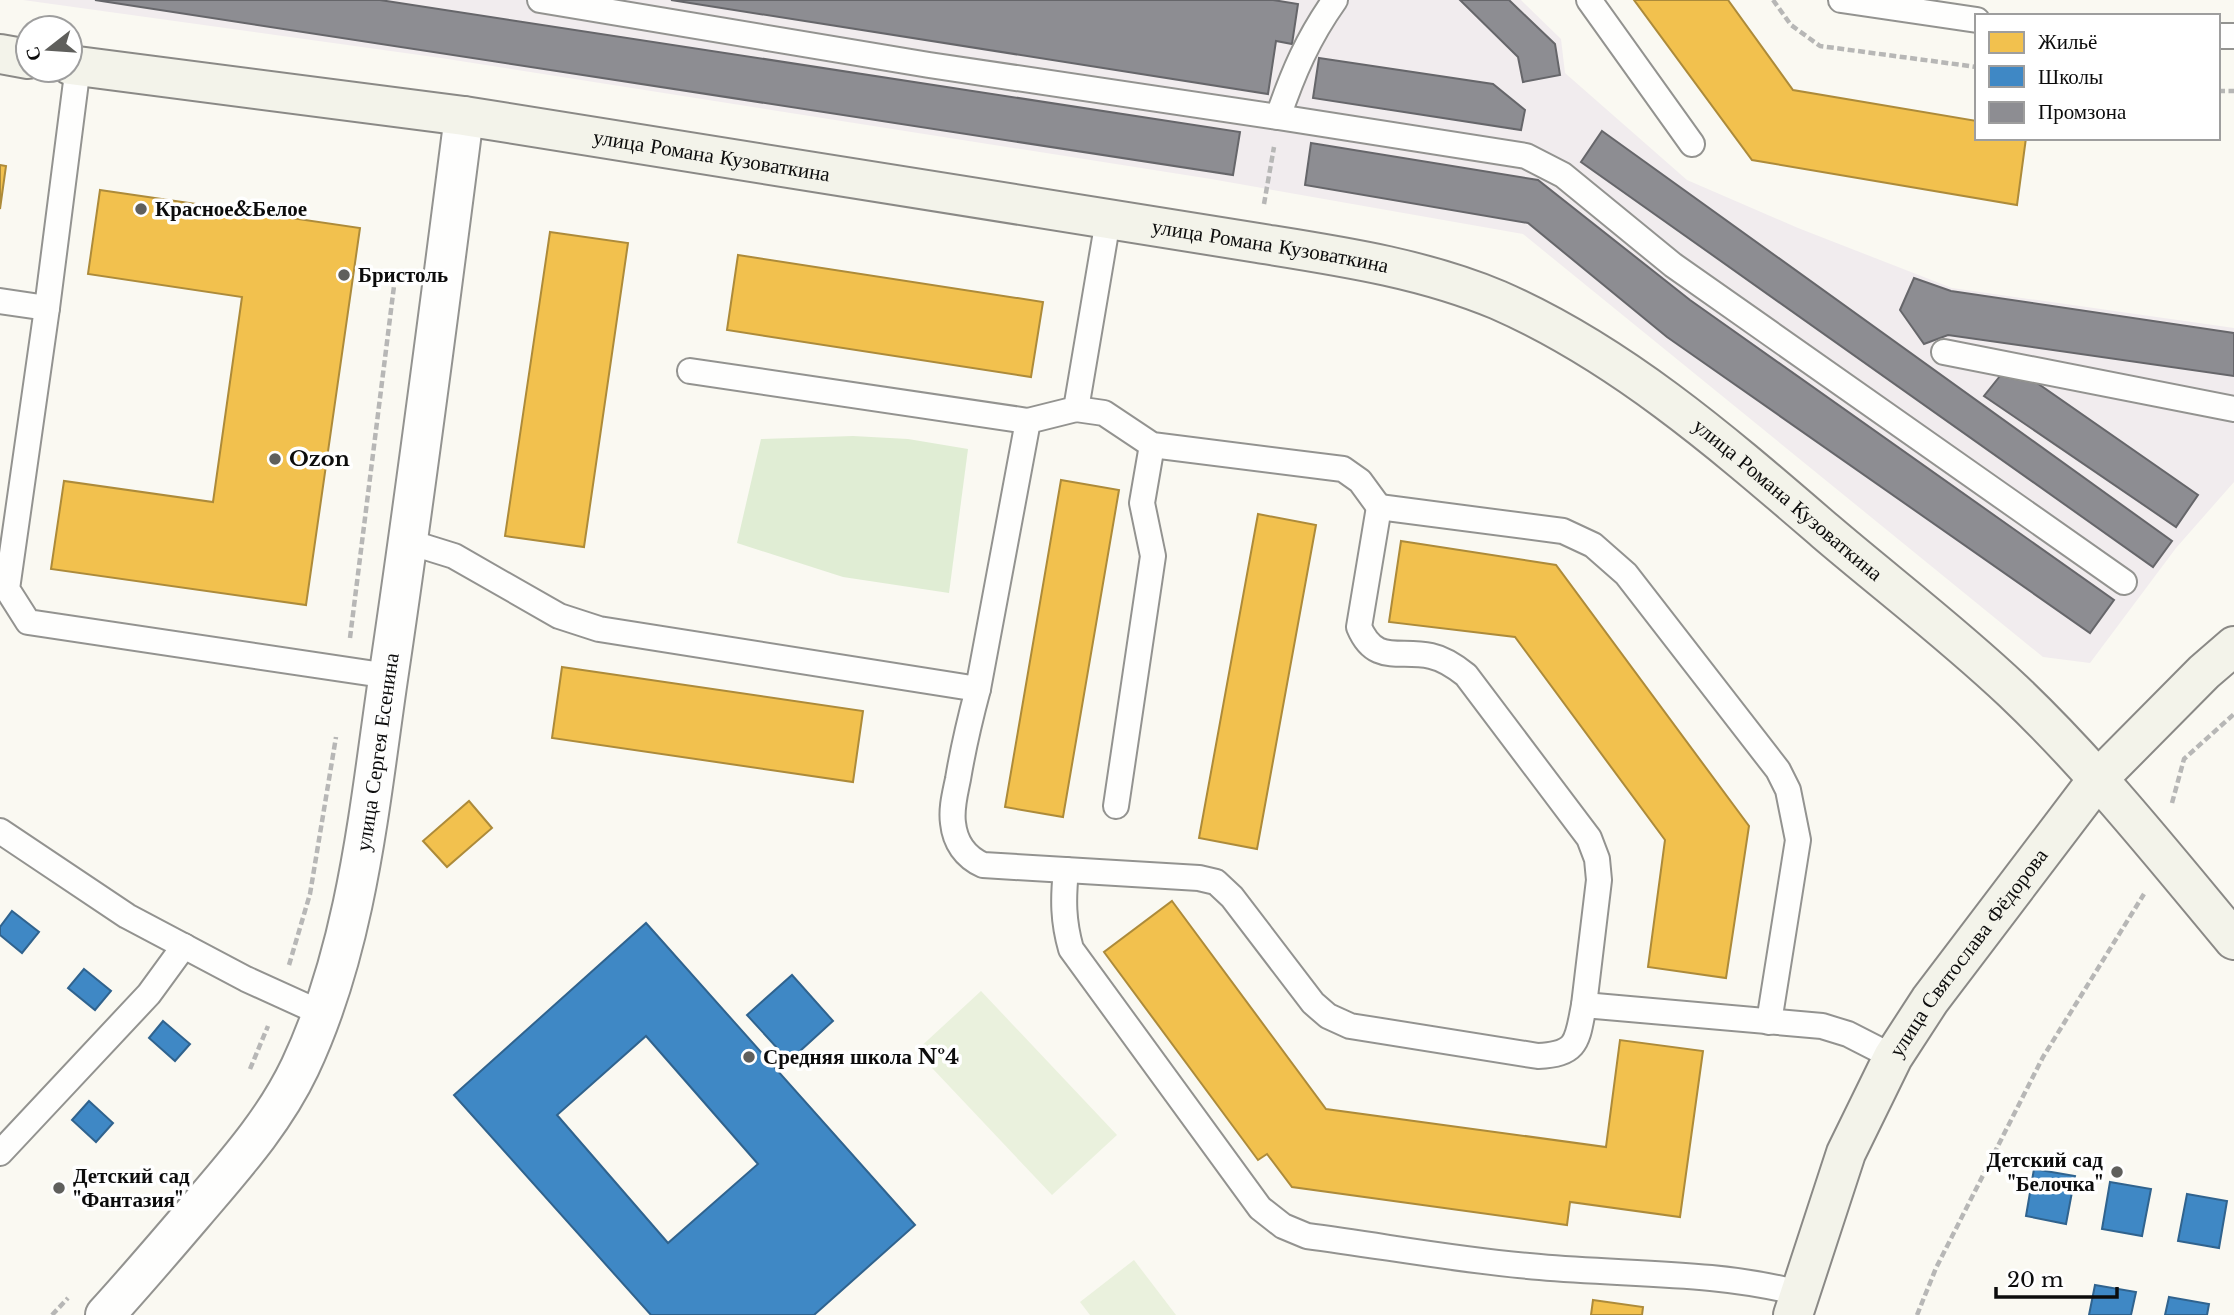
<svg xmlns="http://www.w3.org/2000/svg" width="2234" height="1315" viewBox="0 0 2234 1315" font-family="'Libre Baskerville',serif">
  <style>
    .industrial { fill: #f1ecee }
    .green { fill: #e0edd4 }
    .pitch { fill: #eaf1dd }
    .homes { fill: #f2c14e; stroke: #ad8b3a; stroke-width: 2 }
    .schools { fill: #3f88c5; stroke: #30638e; stroke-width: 2; fill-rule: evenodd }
    .industry { fill: #8d8d92; stroke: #66666a; stroke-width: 2 }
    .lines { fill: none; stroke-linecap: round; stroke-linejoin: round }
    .lane-casing { stroke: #939390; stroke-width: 28 }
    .street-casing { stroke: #939390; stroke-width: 42 }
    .secondary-casing { stroke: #8a8986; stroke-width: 42 }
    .path { stroke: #b7b7b6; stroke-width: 4.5; stroke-dasharray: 7 3.5; stroke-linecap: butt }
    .lane { stroke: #fefefd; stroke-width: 24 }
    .street { stroke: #fefefd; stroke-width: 38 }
    .secondary { stroke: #f3f3ea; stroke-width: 38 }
    .poi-dot { fill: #5f5f5c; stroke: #fff; stroke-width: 2.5 }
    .labels { text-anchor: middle; stroke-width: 7; stroke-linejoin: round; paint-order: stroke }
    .street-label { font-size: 21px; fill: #0c0c0c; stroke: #fff }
    .poi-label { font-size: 21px; font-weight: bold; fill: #0c0c0c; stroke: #fff; text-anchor: start }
  </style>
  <rect width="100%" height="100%" fill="#faf9f2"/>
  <path class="industrial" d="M 23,0 L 1521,0 L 1561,39 L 1565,73 L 1687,180 L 1798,228 L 1952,288 L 2234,328 L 2234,482 L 2176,548 L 2090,663 L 2043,657 L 1523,234 L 1211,179 L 441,58 Z"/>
  <path class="green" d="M 853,436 L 908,439 L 968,449 L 949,593 L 843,577 L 737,543 L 761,439 Z"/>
  <g class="pitch">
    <path d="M 981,991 L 1117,1135 L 1052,1195 L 916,1051 Z"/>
    <path d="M 1134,1260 L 1176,1315 L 1090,1315 L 1080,1302 Z"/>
  </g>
  <g class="homes">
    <path d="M 1634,0 L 1728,0 L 1793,90 L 1977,121 L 1977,138 L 2026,138 L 2017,205 L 1752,160 Z"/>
    <path d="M 0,165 L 6,166 L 0,209 Z"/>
    <path d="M 100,190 L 360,228 L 306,605 L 51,569 L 64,481 L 213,502 L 242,297 L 88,274 Z"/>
    <path d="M 550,232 L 628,243 L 584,547 L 505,536 Z"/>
    <path d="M 738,255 L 1043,302 L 1031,377 L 727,330 Z"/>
    <path d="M 1061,480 L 1119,490 L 1063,817 L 1005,807 Z"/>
    <path d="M 1258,514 L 1316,525 L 1257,849 L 1199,838 Z"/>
    <path d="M 1401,541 L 1556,565 L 1749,826 L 1726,978 L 1648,967 L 1665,840 L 1515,637 L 1389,622 Z"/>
    <path d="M 562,667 L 863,711 L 853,782 L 552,738 Z"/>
    <path d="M 469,801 L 492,828 L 447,867 L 423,841 Z"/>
    <path d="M 1172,901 L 1326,1109 L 1606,1147 L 1620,1040 L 1703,1051 L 1680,1217 L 1570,1202 L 1567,1225 L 1292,1187 L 1267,1154 L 1258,1160 L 1104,952 Z"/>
    <path d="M 1593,1300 L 1643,1307 L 1642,1315 L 1591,1315 Z"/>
  </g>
  <g class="schools">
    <path d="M 12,911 L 39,932 L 22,953 L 0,935 L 0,927 Z"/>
    <path d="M 646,923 L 915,1225 L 814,1315 L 651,1315 L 454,1095 ZM 646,1036 L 758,1164 L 668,1243 L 557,1115 Z"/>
    <path d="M 84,969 L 111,991 L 95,1010 L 68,988 Z"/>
    <path d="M 792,975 L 833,1021 L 789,1061 L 747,1015 Z"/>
    <path d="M 163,1021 L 190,1044 L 175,1061 L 149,1038 Z"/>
    <path d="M 89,1101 L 113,1123 L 96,1142 L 72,1120 Z"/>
    <path d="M 2034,1169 L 2075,1176 L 2066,1224 L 2026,1216 Z"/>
    <path d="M 2110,1182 L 2151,1189 L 2142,1236 L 2102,1229 Z"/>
    <path d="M 2187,1194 L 2227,1201 L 2219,1248 L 2178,1241 Z"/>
    <path d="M 2095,1285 L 2136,1292 L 2131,1315 L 2089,1315 Z"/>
    <path d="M 2169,1297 L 2209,1304 L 2207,1315 L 2165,1315 Z"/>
  </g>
  <g class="industry">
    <path d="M 95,0 L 380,0 L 1240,132 L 1233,175 Z"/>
    <path d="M 671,0 L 1273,0 L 1298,4 L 1292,44 L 1276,41 L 1268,94 Z"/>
    <path d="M 1460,0 L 1509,0 L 1555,44 L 1560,75 L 1523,82 L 1518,57 Z"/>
    <path d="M 1319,58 L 1493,84 L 1525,110 L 1521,130 L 1313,98 Z"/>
    <path d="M 1602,131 L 2172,541 L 2153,567 L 1581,162 Z"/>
    <path d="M 1311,143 L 1538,180 L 1690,300 L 2114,600 L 2090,633 L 1667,337 L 1528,223 L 1305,185 Z"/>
    <path d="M 1914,278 L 1951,291 L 2234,333 L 2234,376 L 1948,335 L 1924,344 L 1900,310 Z"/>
    <path d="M 2000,376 L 2037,383 L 2198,495 L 2176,527 L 1984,396 Z"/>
  </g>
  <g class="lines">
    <defs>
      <g id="lane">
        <path d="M 540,0 L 929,65 L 1278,117 C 1293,73 1308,38 1335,0"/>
        <path d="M 1589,0 L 1692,144"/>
        <path d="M 1841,0 L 1977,20"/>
        <path d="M 2218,36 L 2234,36"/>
        <path d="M 78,66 L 47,308 L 7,589 L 28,622 L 389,676"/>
        <path d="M 1278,117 L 1526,156 L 1563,175 L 1673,265 L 2124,582"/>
        <path d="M 0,301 L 47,308"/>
        <path d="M 1944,352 L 2234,409"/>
        <path d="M 690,371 L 1028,421"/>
        <path d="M 1076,409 L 1104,413 L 1152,445 L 1343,469 L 1360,481 L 1379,507"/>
        <path d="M 409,542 L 454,556 L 559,616 L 599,629 L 978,689 L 1028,421 L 1076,409 L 1108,220"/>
        <path d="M 978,689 C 970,719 963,749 958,779 C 955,794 951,808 953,823 C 955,842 965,857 983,865 L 1199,878 L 1216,882 L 1232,897 L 1313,1003 L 1328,1016 L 1350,1026 L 1538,1056 C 1579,1054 1577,1040 1584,1005 L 1822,1026 L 1848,1034 L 1893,1057"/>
        <path d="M 1116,806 L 1153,556 L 1142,503 L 1152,445"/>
        <path d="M 0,831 L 127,916 L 246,979 L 323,1014"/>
        <path d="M 1066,870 C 1063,899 1063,921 1071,949 L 1260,1208 L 1283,1226 L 1307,1236 C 1384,1246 1462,1261 1540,1267 C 1627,1275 1714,1271 1799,1293"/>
        <path d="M 1584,1005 L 1599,880 L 1597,859 L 1589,838 L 1466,675 C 1456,667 1445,659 1431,656 C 1399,649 1375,665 1359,627 L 1379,507 L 1563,531 L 1593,545 L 1626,574 L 1778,770 L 1788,790 L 1798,840 L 1769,1022"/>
        <path d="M 0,1153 L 149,994 L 184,946"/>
      </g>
      <g id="street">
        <path id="s1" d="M 105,1315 C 136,1281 165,1247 194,1213 C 233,1167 274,1122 300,1067 C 357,946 369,809 388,679 C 416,491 440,304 464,116"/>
      </g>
      <g id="secondary">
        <path d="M 0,54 L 28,59"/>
        <path id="s2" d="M 70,65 L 464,116 L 1258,243 C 1339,256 1422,268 1498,300 C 1621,354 1724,444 1825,531 C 1887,584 1953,634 2013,691 C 2093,767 2163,855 2234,940"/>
        <path id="s3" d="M 1793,1315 L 1846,1153 L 1893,1057 L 1930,1000 L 2097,780 L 2204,672 L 2234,646"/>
      </g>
    </defs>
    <use href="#lane" class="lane-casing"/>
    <use href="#street" class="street-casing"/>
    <use href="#secondary" class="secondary-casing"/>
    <g class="path">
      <path d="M 1773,0 L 1791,25 L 1820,46 L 1977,67"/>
      <path d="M 2218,91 L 2234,91"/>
      <path d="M 1264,204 L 1274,147"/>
      <path d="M 350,638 L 395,278"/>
      <path d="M 2172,803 L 2184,759 L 2234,714"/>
      <path d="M 289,965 L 310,894 L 336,737"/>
      <path d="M 250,1069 L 268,1026"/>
      <path d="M 52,1315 L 68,1298"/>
      <path d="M 1917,1315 L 1936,1268 L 2043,1057 L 2144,894"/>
    </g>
    <use href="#lane" class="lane"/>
    <use href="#street" class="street"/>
    <use href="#secondary" class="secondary"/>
  </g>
  <g class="poi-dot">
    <circle cx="141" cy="209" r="7"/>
    <circle cx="344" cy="275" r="7"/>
    <circle cx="275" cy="459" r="7"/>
    <circle cx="749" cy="1057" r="7"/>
    <circle cx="2117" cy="1172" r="7"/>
    <circle cx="59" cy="1188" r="7"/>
  </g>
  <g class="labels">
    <g class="street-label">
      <text dy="7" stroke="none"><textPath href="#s2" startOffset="648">улица Романа Кузоваткина</textPath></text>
      <text dy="7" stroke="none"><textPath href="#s2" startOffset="1214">улица Романа Кузоваткина</textPath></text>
      <text dy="7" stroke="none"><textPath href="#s2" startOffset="1802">улица Романа Кузоваткина</textPath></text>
      <text dy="7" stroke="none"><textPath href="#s1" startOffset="642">улица Сергея Есенина</textPath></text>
      <text dy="7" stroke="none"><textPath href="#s3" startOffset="406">улица Святослава Фёдорова</textPath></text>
    </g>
    <g class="poi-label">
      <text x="155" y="216">Красное&amp;Белое</text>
      <text x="358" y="282">Бристоль</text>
      <text x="289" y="466">Ozon</text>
      <text x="763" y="1064">Средняя школа №4</text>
      <text x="2103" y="1167" text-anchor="end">Детский сад<tspan x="2103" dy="24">"Белочка"</tspan></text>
      <text x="73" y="1183">Детский сад<tspan x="73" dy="24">"Фантазия"</tspan></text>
    </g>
  </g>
  <rect x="1975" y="14" width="245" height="126" fill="#ffffff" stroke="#9e9e9e" stroke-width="2"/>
  <rect x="1989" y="32" width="35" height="21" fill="#f2c14e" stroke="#9e9e9e" stroke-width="2"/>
  <text x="2038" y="49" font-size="21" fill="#0c0c0c">Жильё</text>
  <rect x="1989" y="66" width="35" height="21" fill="#3f88c5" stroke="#9e9e9e" stroke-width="2"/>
  <text x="2038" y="84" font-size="21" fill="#0c0c0c">Школы</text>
  <rect x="1989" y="102" width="35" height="21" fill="#8d8d92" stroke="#9e9e9e" stroke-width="2"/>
  <text x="2038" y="119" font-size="21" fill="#0c0c0c">Промзона</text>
  <g transform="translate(49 49) rotate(253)"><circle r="33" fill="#ffffff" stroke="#9e9e9e" stroke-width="2"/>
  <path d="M0-5L12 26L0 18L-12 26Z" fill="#5f5f5c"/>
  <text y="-10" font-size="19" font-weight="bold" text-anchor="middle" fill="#0c0c0c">С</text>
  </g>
  <path d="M1996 1287v10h121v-10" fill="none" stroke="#0c0c0c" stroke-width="3.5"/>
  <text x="2007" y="1287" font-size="21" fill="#0c0c0c" stroke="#ffffff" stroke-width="5" paint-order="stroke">20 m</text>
</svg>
